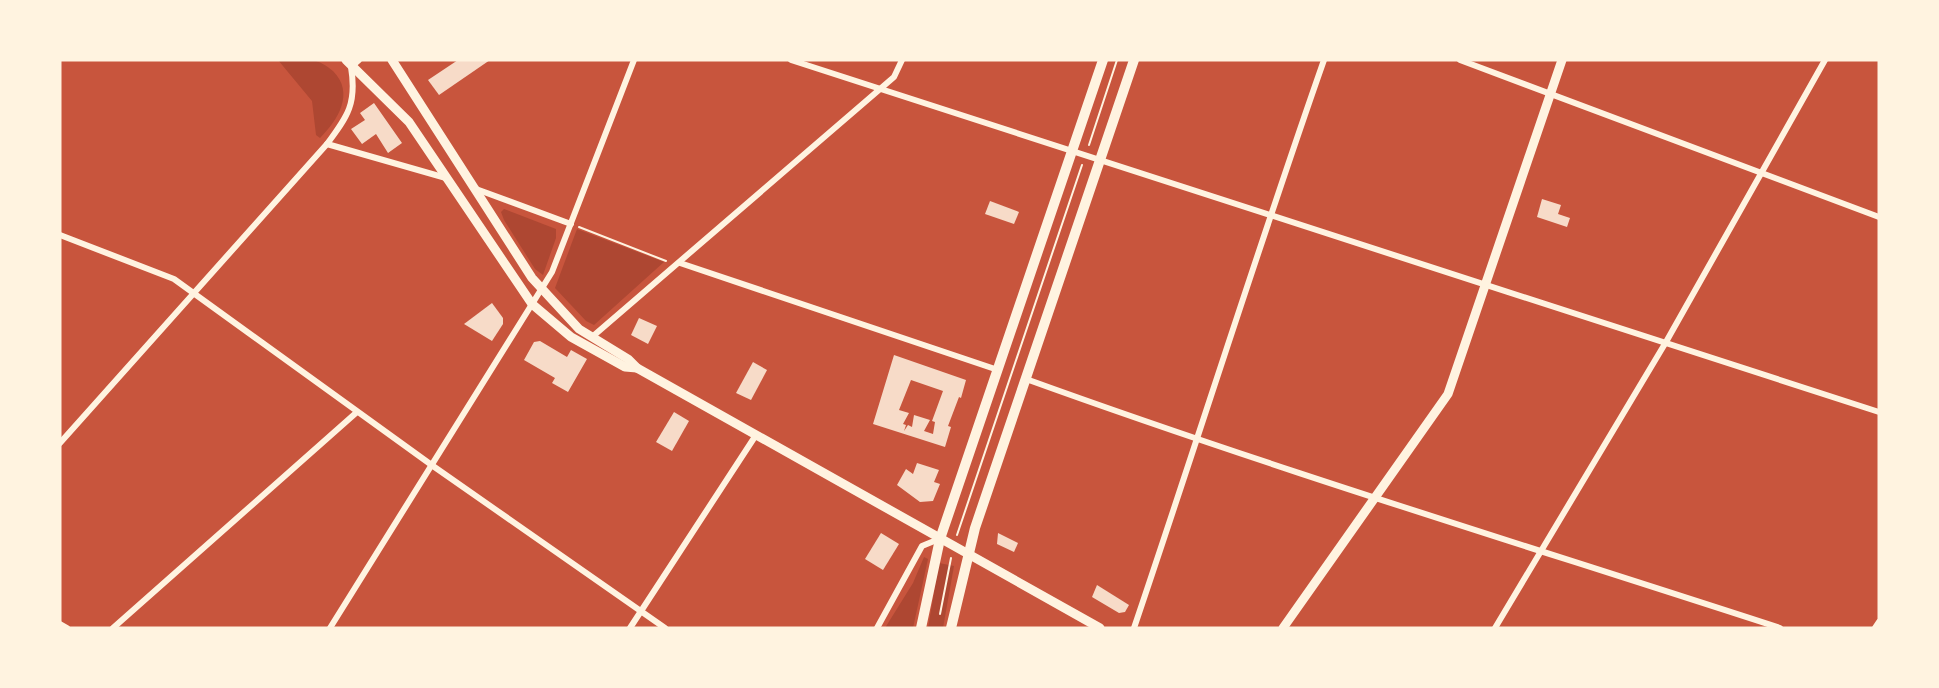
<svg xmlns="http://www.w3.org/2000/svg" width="1939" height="688" viewBox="0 0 1939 688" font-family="'Roboto Condensed',sans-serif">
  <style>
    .green { fill: #ae4732 }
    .building { fill: #f7dbc8; fill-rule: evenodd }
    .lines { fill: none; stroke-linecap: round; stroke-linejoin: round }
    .path { stroke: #fff3e0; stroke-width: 2 }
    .minor { stroke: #fff3e0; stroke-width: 6 }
    .tertiary { stroke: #fff3e0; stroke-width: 9 }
    .secondary { stroke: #fff3e0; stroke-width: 10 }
  </style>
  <rect width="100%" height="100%" fill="#c8553d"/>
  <g class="green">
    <path d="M 278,60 C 289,60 301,59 312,60 C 319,61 327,66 333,71 C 355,93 338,120 320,138 L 316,135 L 312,101 Z"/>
    <path d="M 504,209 L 556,229 L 556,238 L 543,275 L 535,269 L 504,220 L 501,212 Z"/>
    <path d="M 577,229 L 664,262 L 594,325 L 586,321 L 555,288 Z"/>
    <path d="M 924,557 L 928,559 L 913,628 L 885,628 L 913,583 Z"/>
    <path d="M 939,563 L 954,566 L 943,628 L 928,628 Z"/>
  </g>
  <g class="building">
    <path d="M 458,60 L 490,60 L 439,95 L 428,80 Z"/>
    <path d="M 374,103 L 402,143 L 388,153 L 376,134 L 362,144 L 351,129 L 365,120 L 360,113 Z"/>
    <path d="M 1542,199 L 1561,205 L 1558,214 L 1570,218 L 1567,227 L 1537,217 Z"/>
    <path d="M 990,201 L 1019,212 L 1014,224 L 985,214 Z"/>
    <path d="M 492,303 L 503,318 L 503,324 L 492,341 L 464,324 Z"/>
    <path d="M 639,318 L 657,326 L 648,344 L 631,335 Z"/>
    <path d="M 540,341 L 567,357 L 571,350 L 587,359 L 568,392 L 552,383 L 555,378 L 524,360 L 534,342 Z"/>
    <path d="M 894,355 L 966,380 L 961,398 L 959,397 L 948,426 L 951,427 L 945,447 L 873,424 ZM 911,380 L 943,391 L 932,421 L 935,422 L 933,434 L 924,431 L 930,420 L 914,415 L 912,427 L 908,425 L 904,431 L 906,425 L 903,424 L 909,413 L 899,410 Z"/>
    <path d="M 753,362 L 767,370 L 751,400 L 736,393 Z"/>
    <path d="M 674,412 L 689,421 L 672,451 L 656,442 Z"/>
    <path d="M 917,463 L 939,470 L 934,482 L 940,484 L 933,501 L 920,502 L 897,485 L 906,469 L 913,474 Z"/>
    <path d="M 881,533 L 899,544 L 883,570 L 865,559 Z"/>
    <path d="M 998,533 L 1018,543 L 1014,552 L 997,544 Z"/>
    <path d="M 1097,585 L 1129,605 L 1125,612 L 1119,613 L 1092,597 Z"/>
  </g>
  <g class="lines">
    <g class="path">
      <path d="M 1089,145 L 1117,60"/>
      <path d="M 579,227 L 666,261"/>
      <path d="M 957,535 L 1082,165"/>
      <path d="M 940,614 L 951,558"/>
    </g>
    <g class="minor">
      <path d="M 791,60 L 1879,412"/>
      <path d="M 1460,60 L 1879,217"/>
      <path d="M 327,144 L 446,178"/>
      <path d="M 476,189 L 571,224"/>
      <path d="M 60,235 L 174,279 L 433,466 L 665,628"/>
      <path d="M 680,263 L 998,370"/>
      <path d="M 592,337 L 894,77 L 902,60"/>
      <path d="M 1026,379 C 1275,469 1528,546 1780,628"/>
      <path d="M 60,443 L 327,144 C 348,116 357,103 351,67 L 359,60"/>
      <path d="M 60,624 L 67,628"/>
      <path d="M 113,628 L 357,412"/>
      <path d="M 330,628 L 552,272 L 634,60"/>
      <path d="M 630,628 L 756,435"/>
      <path d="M 877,628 L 922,546 L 939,539"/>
      <path d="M 1134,628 C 1198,439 1258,248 1324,60"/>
      <path d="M 1495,628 L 1666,342 L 1825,60"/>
      <path d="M 1875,628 L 1879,622"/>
    </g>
    <g class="tertiary">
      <path d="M 346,60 L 409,122 L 532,304 L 571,337 L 625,367 L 637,368"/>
      <path d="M 392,60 L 532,278 L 579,329 L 628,359 L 637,368 L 1100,628"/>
      <path d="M 1283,628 L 1448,394 L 1562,60"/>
    </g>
    <g class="secondary">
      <path d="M 921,628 L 940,539 L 1103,60"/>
      <path d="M 951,628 L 975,528 L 1134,60"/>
    </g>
  </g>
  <rect width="1939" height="688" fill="none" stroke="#fff3e0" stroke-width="123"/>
</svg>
